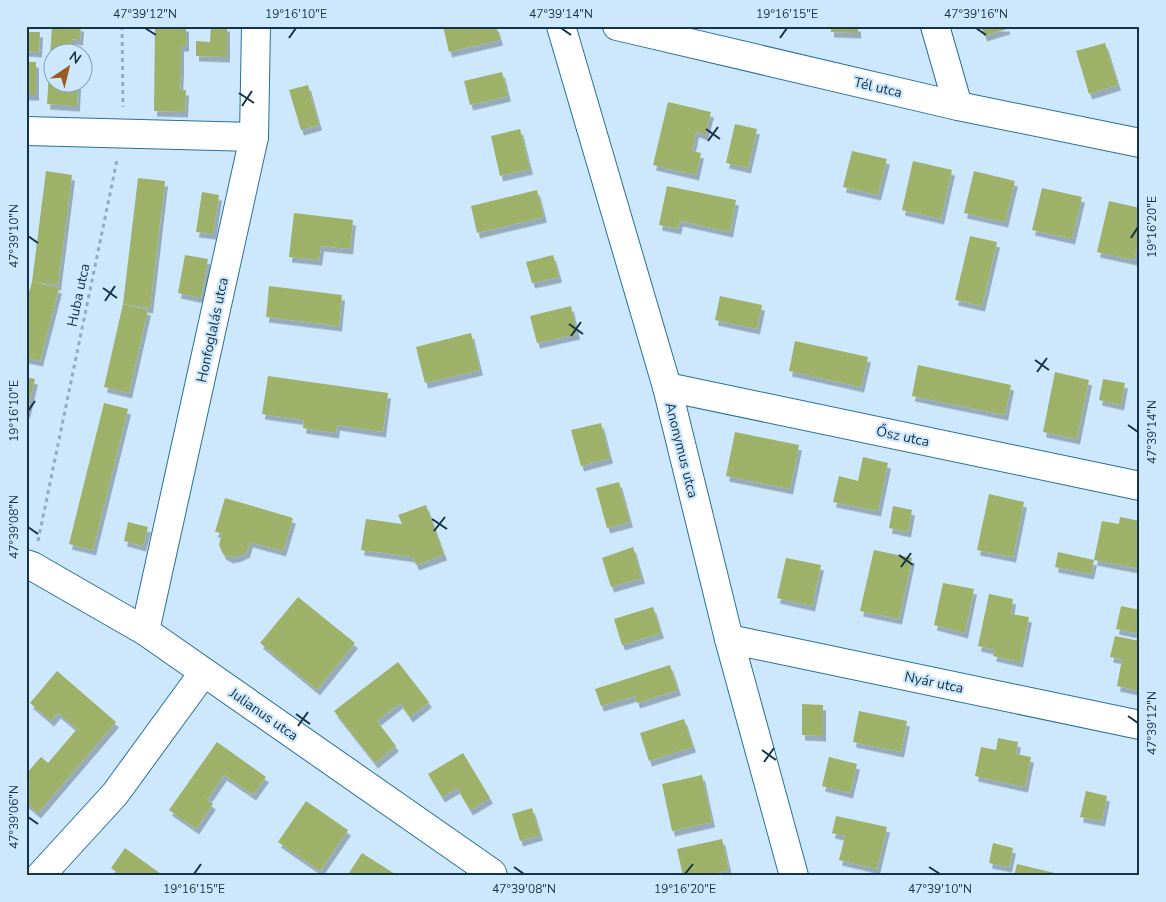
<svg xmlns="http://www.w3.org/2000/svg" width="1166" height="902" viewBox="0 0 1166 902" font-family="'Nunito Sans',sans-serif">
  <style>
    .building { fill: #9eb167; filter: url(#shadow) }
    .lines { fill: none; stroke-linecap: round; stroke-linejoin: round }
    .street-casing { stroke: #28709d; stroke-width: 30 }
    .path { stroke: #90acbf; stroke-width: 3; stroke-dasharray: 4 4; stroke-linecap: butt }
    .street { stroke: #fff; stroke-width: 28 }
    .ticks { fill: none; stroke: #153346; stroke-width: 2 }
    .labels { text-anchor: middle; stroke-width: 4.5; stroke-linejoin: round; paint-order: stroke }
    .street-label { font-size: 14px; fill: #153346; stroke: #cde8fc }
    .neatline { fill: none; stroke: #153346; stroke-width: 2 }
    .ticks-label { font-size: 12px; text-anchor: middle; fill: #153346 }
  </style>
  <defs>
    <filter id="shadow"><feDropShadow dx="3" dy="5.5" stdDeviation="0" flood-color="#0004"/></filter>
  </defs>
  <rect width="100%" height="100%" fill="#cde8fc"/>
  <g class="building">
    <path d="M 52,26 L 81,26 L 80,40 L 72,39 L 71,52 L 52,52 L 52,82 L 78,84 L 77,106 L 47,104 Z"/>
    <path d="M 155,26 L 186,26 L 186,46 L 181,46 L 181,68 L 180,90 L 186,90 L 185,112 L 154,111 Z"/>
    <path d="M 211,26 L 227,26 L 227,57 L 196,56 L 196,41 L 210,42 Z"/>
    <path d="M 443,26 L 496,26 L 500,40 L 449,52 Z"/>
    <path d="M 831,26 L 858,26 L 858,33 L 831,32 Z"/>
    <path d="M 981,26 L 1007,26 L 1007,29 L 984,36 Z"/>
    <path d="M 26,32 L 40,32 L 39,52 L 26,51 Z"/>
    <path d="M 1105,43 L 1118,85 L 1089,94 L 1076,51 Z"/>
    <rect x="26" y="62" width="10" height="33"/>
    <path d="M 502,72 L 508,96 L 470,105 L 464,81 Z"/>
    <path d="M 308,85 L 319,125 L 301,130 L 289,90 Z"/>
    <path d="M 668,102 L 711,112 L 705,135 L 696,132 L 692,151 L 701,153 L 696,175 L 653,165 Z"/>
    <path d="M 735,124 L 757,129 L 748,168 L 726,163 Z"/>
    <path d="M 520,129 L 530,169 L 500,176 L 491,136 Z"/>
    <path d="M 852,151 L 887,159 L 878,195 L 843,187 Z"/>
    <path d="M 913,161 L 952,170 L 941,219 L 902,210 Z"/>
    <path d="M 46,171 L 72,175 L 58,285 L 32,282 L 59,288 L 40,361 L 26,358 L 26,303 L 32,282 Z"/>
    <path d="M 974,171 L 1015,181 L 1005,222 L 964,213 Z"/>
    <path d="M 138,178 L 165,181 L 150,308 L 123,304 Z"/>
    <path d="M 667,186 L 736,200 L 730,232 L 680,221 L 678,229 L 659,225 Z"/>
    <path d="M 1042,188 L 1082,197 L 1072,239 L 1032,230 Z"/>
    <path d="M 537,190 L 544,217 L 477,233 L 471,206 Z"/>
    <path d="M 202,192 L 219,195 L 213,234 L 196,232 Z"/>
    <path d="M 1109,201 L 1140,208 L 1140,236 L 1134,260 L 1097,252 Z"/>
    <path d="M 294,213 L 353,220 L 350,249 L 321,246 L 319,260 L 289,257 Z"/>
    <path d="M 970,236 L 997,242 L 982,306 L 955,300 Z"/>
    <path d="M 185,255 L 208,259 L 201,298 L 178,293 Z"/>
    <path d="M 553,255 L 559,277 L 532,283 L 526,262 Z"/>
    <path d="M 269,286 L 342,295 L 339,326 L 266,317 Z"/>
    <path d="M 720,296 L 762,305 L 757,329 L 715,320 Z"/>
    <path d="M 123,304 L 148,310 L 129,393 L 104,387 Z"/>
    <path d="M 571,306 L 577,334 L 537,343 L 530,316 Z"/>
    <path d="M 471,333 L 480,370 L 425,383 L 416,347 Z"/>
    <path d="M 795,341 L 868,357 L 861,387 L 789,371 Z"/>
    <path d="M 918,365 L 1011,385 L 1005,415 L 912,396 Z"/>
    <path d="M 1055,372 L 1089,380 L 1077,439 L 1043,432 Z"/>
    <path d="M 268,376 L 388,393 L 383,432 L 337,425 L 336,433 L 303,428 L 304,420 L 262,414 Z"/>
    <path d="M 26,377 L 35,379 L 27,413 L 26,412 Z"/>
    <path d="M 1103,379 L 1125,383 L 1121,405 L 1099,400 Z"/>
    <path d="M 104,403 L 128,409 L 93,550 L 69,544 Z"/>
    <path d="M 601,423 L 610,458 L 581,466 L 571,430 Z"/>
    <path d="M 735,432 L 799,445 L 790,489 L 726,476 Z"/>
    <path d="M 863,457 L 888,463 L 878,511 L 833,502 L 839,476 L 858,481 Z"/>
    <path d="M 619,482 L 630,522 L 607,528 L 596,488 Z"/>
    <path d="M 989,494 L 1024,502 L 1013,557 L 977,550 Z"/>
    <path d="M 225,498 L 293,518 L 283,551 L 250,542 L 247,552 L 239,556 L 230,558 L 223,554 L 219,545 L 222,533 L 215,532 Z"/>
    <path d="M 426,505 L 444,555 L 416,565 L 413,557 L 361,550 L 366,519 L 402,524 L 398,515 Z"/>
    <path d="M 893,506 L 912,510 L 908,532 L 889,528 Z"/>
    <path d="M 1120,517 L 1140,521 L 1140,569 L 1094,560 L 1102,521 L 1119,524 Z"/>
    <path d="M 128,522 L 148,527 L 143,546 L 124,541 Z"/>
    <path d="M 633,547 L 642,578 L 611,587 L 602,558 Z"/>
    <path d="M 874,550 L 912,558 L 899,619 L 860,611 Z"/>
    <path d="M 1058,552 L 1094,560 L 1091,574 L 1055,567 Z"/>
    <path d="M 786,558 L 821,565 L 812,606 L 777,598 Z"/>
    <path d="M 943,583 L 974,589 L 965,633 L 934,625 Z"/>
    <path d="M 989,594 L 1013,599 L 1011,614 L 1029,617 L 1020,662 L 993,656 L 995,650 L 978,646 Z"/>
    <path d="M 298,597 L 355,643 L 317,690 L 260,643 Z"/>
    <path d="M 1121,606 L 1140,610 L 1140,634 L 1116,629 Z"/>
    <path d="M 653,607 L 661,633 L 622,645 L 614,619 Z"/>
    <path d="M 1115,636 L 1140,641 L 1140,691 L 1117,686 L 1122,659 L 1110,657 Z"/>
    <path d="M 398,662 L 429,702 L 410,717 L 400,703 L 377,721 L 396,746 L 375,763 L 334,711 Z"/>
    <path d="M 670,665 L 678,690 L 637,703 L 635,696 L 601,706 L 595,689 Z"/>
    <path d="M 57,671 L 116,722 L 38,813 L 26,803 L 26,787 L 30,782 L 26,778 L 26,774 L 41,757 L 48,763 L 77,729 L 58,713 L 51,721 L 30,703 Z"/>
    <path d="M 802,704 L 823,705 L 823,736 L 802,735 Z"/>
    <path d="M 859,711 L 907,721 L 901,752 L 853,742 Z"/>
    <path d="M 684,719 L 693,747 L 649,761 L 640,733 Z"/>
    <path d="M 998,738 L 1018,742 L 1016,754 L 1031,757 L 1025,787 L 975,776 L 981,747 L 996,750 Z"/>
    <path d="M 217,742 L 266,777 L 253,795 L 224,775 L 207,800 L 213,804 L 196,829 L 169,810 Z"/>
    <path d="M 463,753 L 490,798 L 470,810 L 457,788 L 442,797 L 428,774 Z"/>
    <path d="M 829,757 L 857,764 L 850,793 L 822,786 Z"/>
    <path d="M 702,775 L 712,822 L 672,831 L 662,784 Z"/>
    <path d="M 1086,791 L 1107,796 L 1102,821 L 1080,817 Z"/>
    <path d="M 306,801 L 348,830 L 320,871 L 278,842 Z"/>
    <path d="M 532,808 L 540,835 L 520,841 L 512,814 Z"/>
    <path d="M 836,816 L 887,827 L 877,869 L 839,860 L 845,836 L 832,833 Z"/>
    <path d="M 722,839 L 729,870 L 706,876 L 683,876 L 677,849 Z"/>
    <path d="M 993,843 L 1013,848 L 1009,867 L 989,863 Z"/>
    <path d="M 125,848 L 164,876 L 117,876 L 119,874 L 111,868 Z"/>
    <path d="M 362,853 L 398,876 L 347,876 Z"/>
    <path d="M 1017,864 L 1063,875 L 1063,876 L 1014,876 Z"/>
  </g>
  <g class="lines">
    <defs>
      <g id="street">
        <path d="M 561,26 L 667,387 L 729,639 L 794,876"/>
        <path d="M 617,26 L 958,106 L 1140,143"/>
        <path d="M 935,26 L 958,106"/>
        <path d="M 26,131 L 254,137"/>
        <path d="M 667,387 L 1140,486"/>
        <path d="M 26,564 L 32,566 L 145,631 L 492,873 L 493,876"/>
        <path d="M 145,631 L 254,137 L 256,26"/>
        <path d="M 729,639 L 1140,725"/>
        <path d="M 40,876 L 115,794 L 204,672"/>
      </g>
    </defs>
    <use href="#street" class="street-casing"/>
    <g class="path">
      <path d="M 122,26 L 123,107"/>
      <path d="M 38,541 L 117,160"/>
    </g>
    <use href="#street" class="street"/>
  </g>
  <path class="ticks" d="M 145,28 L 156,35M 561,28 L 571,35M 976,28 L 986,35M 289,38 L 296,28M 780,38 L 787,28M 239,93 L 254,103M 242,106 L 252,91M 706,129 L 720,139M 708,141 L 718,127M 28,236 L 38,243M 1131,238 L 1138,227M 103,288 L 117,298M 105,301 L 115,286M 569,324 L 583,334M 571,336 L 581,322M 1035,360 L 1049,370M 1037,372 L 1047,358M 28,411 L 35,401M 1128,425 L 1138,432M 432,519 L 447,529M 28,527 L 38,534M 434,531 L 445,517M 899,555 L 913,565M 901,567 L 911,553M 296,714 L 310,724M 1128,716 L 1138,723M 298,726 L 308,712M 762,750 L 776,760M 764,762 L 774,748M 28,817 L 38,824M 514,867 L 524,874M 929,867 L 940,874M 194,874 L 201,864M 685,874 L 693,864"/>
  <g class="labels">
    <g class="street-label">
      <text transform="translate(878 87) rotate(13)" y="5">Tél utca</text>
      <text transform="translate(78 295) rotate(-78)" y="5">Huba utca</text>
      <text transform="translate(212 330) rotate(-78)" y="5">Honfoglalás utca</text>
      <text transform="translate(903 436) rotate(12)" y="5">Ősz utca</text>
      <text transform="translate(682 450) rotate(76)" y="5">Anonymus utca</text>
      <text transform="translate(934 682) rotate(12)" y="5">Nyár utca</text>
      <text transform="translate(264 714) rotate(35)" y="5">Julianus utca</text>
    </g>
  </g>
  <rect width="1166" height="902" fill="none" stroke="#cde8fc" stroke-width="55"/>
  <g transform="translate(68 68) rotate(35)"><circle r="24" fill="#cde8fc" stroke="#83a0b3"/>
  <path d="M0-4L9 19L0 12L-9 19Z" fill="#9a5c21"/>
  <text y="-8" font-size="14" font-weight="bold" text-anchor="middle" fill="#153346">N</text>
  </g>
  <rect x="28" y="28" width="1110" height="846" class="neatline"/>
  <g class="ticks-label">
    <text x="145" y="18">47°39'12"N</text>
    <text x="296" y="18">19°16'10"E</text>
    <text x="561" y="18">47°39'14"N</text>
    <text x="787" y="18">19°16'15"E</text>
    <text x="976" y="18">47°39'16"N</text>
    <text transform="translate(1152 227) rotate(-90)" y="4">19°16'20"E</text>
    <text transform="translate(14 236) rotate(-90)" y="4">47°39'10"N</text>
    <text transform="translate(14 411) rotate(-90)" y="4">19°16'10"E</text>
    <text transform="translate(1152 432) rotate(-90)" y="4">47°39'14"N</text>
    <text transform="translate(14 527) rotate(-90)" y="4">47°39'08"N</text>
    <text transform="translate(1152 723) rotate(-90)" y="4">47°39'12"N</text>
    <text transform="translate(14 817) rotate(-90)" y="4">47°39'06"N</text>
    <text x="194" y="893">19°16'15"E</text>
    <text x="524" y="893">47°39'08"N</text>
    <text x="685" y="893">19°16'20"E</text>
    <text x="940" y="893">47°39'10"N</text>
  </g>
</svg>
